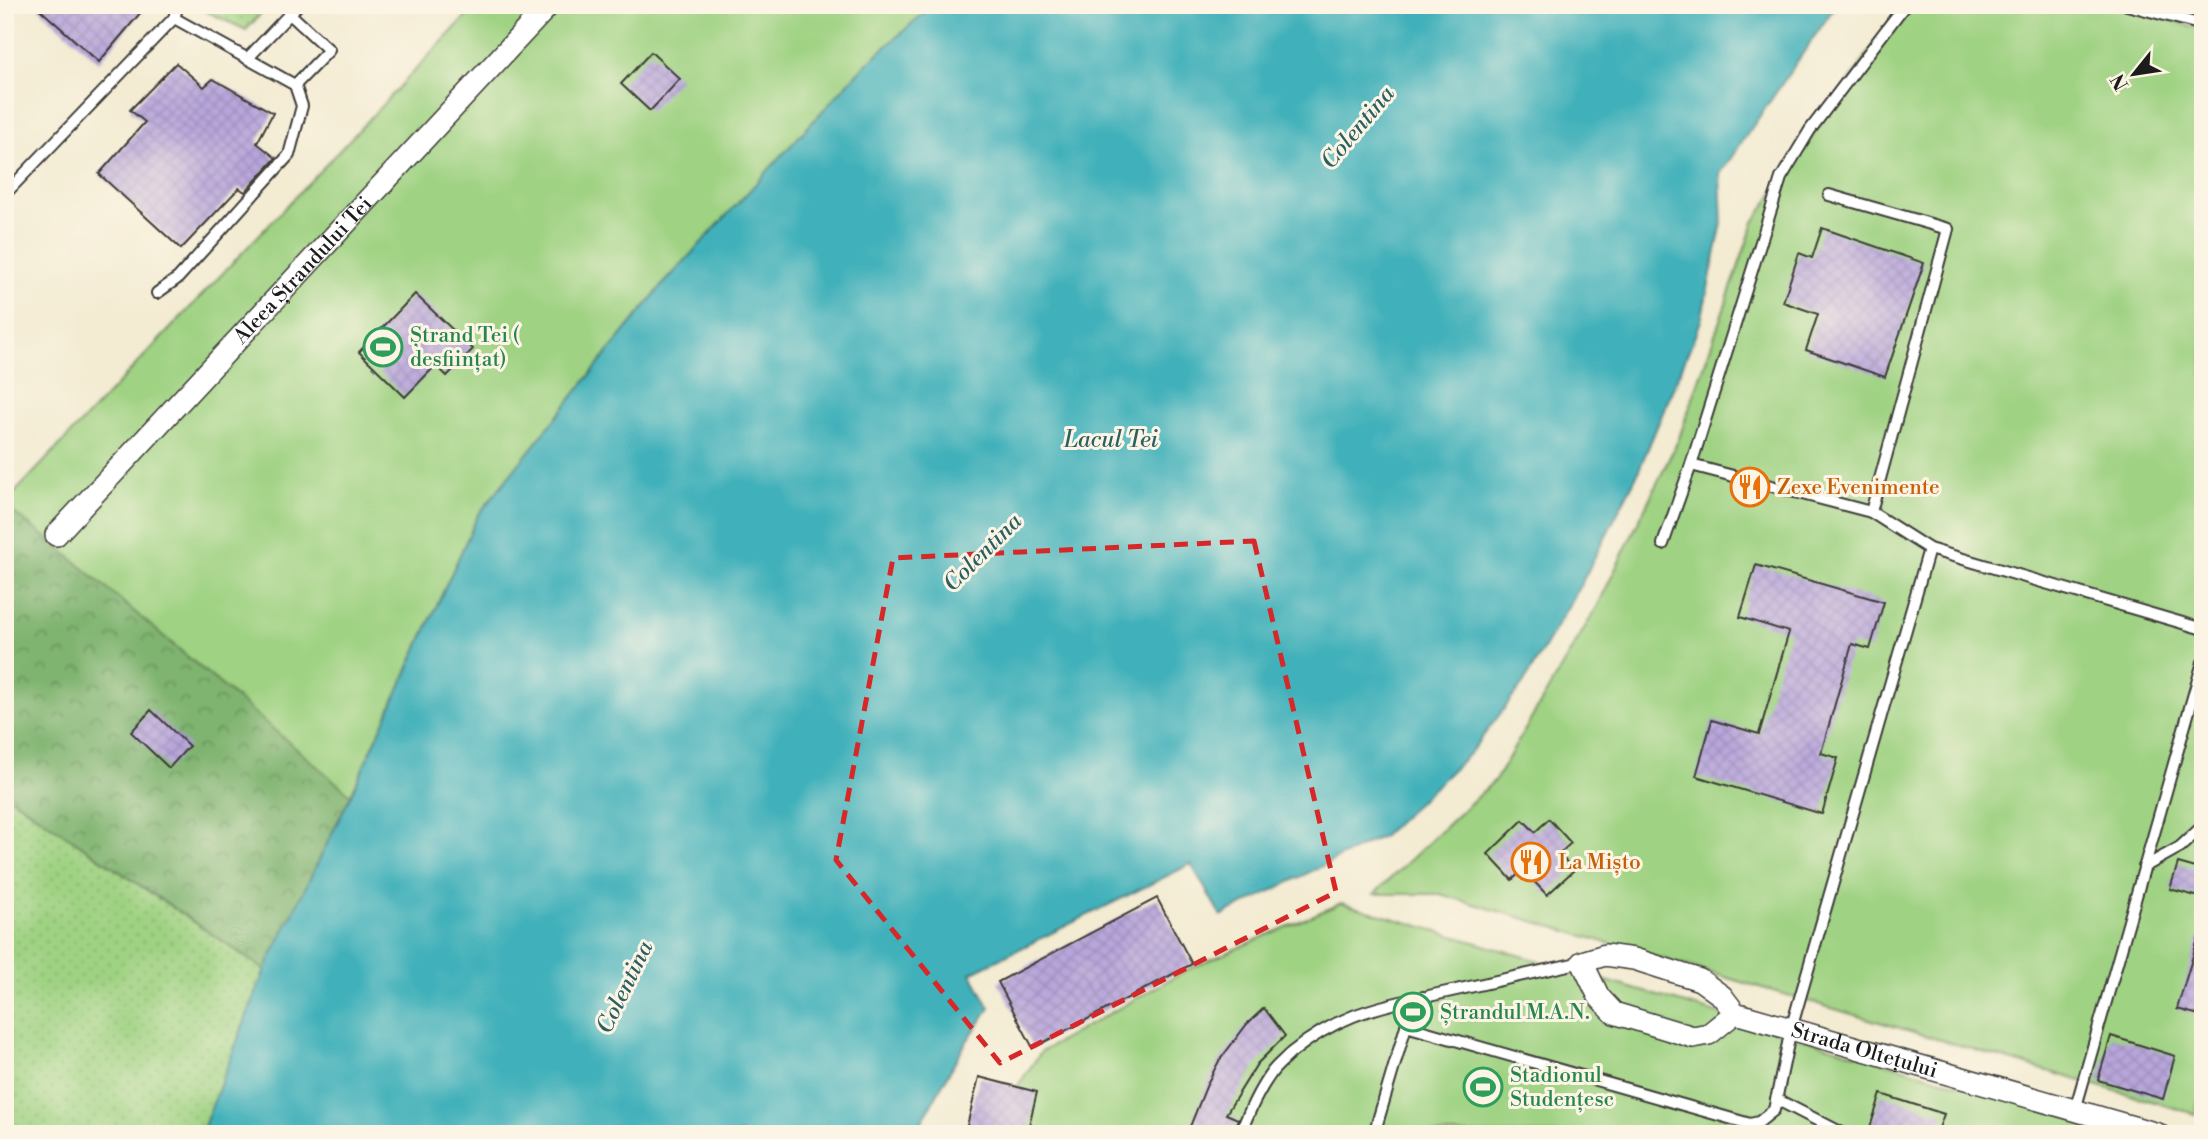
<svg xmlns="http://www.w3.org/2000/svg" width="2208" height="1139" viewBox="0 0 2208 1139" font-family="'Libre Bodoni',serif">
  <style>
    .grass { fill: url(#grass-dots); stroke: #5e774f; stroke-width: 2 }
    .forest { fill: url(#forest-crowns); stroke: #4e6846; stroke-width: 2 }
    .green { fill: #9fd282; stroke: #5e774f; stroke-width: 2 }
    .water { fill: #40b0ba; stroke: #2e666b; stroke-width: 2 }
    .building { fill: url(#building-cross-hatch) }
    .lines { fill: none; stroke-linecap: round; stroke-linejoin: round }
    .lane-casing { stroke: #3c3b37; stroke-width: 14 }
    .street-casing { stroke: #3c3b37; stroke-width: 24 }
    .lane { stroke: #fff; stroke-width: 10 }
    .street { stroke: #fff; stroke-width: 21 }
    .marked { fill: none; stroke: #d62828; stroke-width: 5; stroke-dasharray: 14 9; stroke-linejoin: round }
    .labels { text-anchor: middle; stroke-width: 6; stroke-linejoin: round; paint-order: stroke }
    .street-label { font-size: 21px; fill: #1c1c1c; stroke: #fcf5e5 }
    .leisure-label { font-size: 21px; fill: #27864d; stroke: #fcf5e5; text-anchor: start }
    .food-label { font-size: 21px; fill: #c56008; stroke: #fcf5e5; text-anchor: start }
    .water-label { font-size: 23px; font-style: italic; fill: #2c5f63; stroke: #fcf5e5 }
  </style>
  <defs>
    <pattern id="grass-dots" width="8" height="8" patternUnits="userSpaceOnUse" patternTransform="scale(1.75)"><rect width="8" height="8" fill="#9fd282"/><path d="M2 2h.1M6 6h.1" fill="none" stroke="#88b470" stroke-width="1.8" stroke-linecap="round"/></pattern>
    <pattern id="forest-crowns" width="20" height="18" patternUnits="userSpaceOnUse" patternTransform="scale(1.75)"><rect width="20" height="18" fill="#7fb470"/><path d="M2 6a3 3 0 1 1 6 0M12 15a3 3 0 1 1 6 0" fill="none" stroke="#67925b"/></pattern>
    <pattern id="building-cross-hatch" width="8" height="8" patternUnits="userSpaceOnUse" patternTransform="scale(1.75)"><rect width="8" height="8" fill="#b8a6db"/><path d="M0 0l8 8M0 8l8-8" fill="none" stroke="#9e8ebb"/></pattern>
  </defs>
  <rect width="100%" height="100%" fill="#fcf5e5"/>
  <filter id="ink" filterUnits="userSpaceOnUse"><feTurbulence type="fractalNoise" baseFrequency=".0143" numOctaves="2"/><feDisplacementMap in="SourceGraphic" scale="14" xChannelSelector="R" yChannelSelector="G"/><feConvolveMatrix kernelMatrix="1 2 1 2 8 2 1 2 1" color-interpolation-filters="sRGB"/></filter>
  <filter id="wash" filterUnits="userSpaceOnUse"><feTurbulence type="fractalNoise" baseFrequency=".00686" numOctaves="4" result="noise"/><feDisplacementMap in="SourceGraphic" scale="28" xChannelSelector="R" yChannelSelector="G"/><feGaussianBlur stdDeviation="1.57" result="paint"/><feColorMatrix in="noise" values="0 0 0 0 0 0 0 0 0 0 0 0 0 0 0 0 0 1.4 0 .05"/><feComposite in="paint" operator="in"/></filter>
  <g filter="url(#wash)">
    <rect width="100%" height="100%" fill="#f3ebd2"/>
    <g class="grass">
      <path d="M 199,5 L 269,5 L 246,30 L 199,8 Z"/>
      <path d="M 5,794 L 265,970 L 201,1134 L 5,1134 Z"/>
    </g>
    <path class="forest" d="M 658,5 L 933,5 L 863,67 L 659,289 L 478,515 L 351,795 L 265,970 L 5,794 L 5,506 L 51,541 L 245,705 L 234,617 L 145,542 L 318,363 L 266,310 L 508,49 L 629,170 L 720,67 Z"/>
    <g class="green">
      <path d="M 477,5 L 933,5 L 863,67 L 659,289 L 478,515 L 351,795 L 51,541 L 5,506 L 5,503 Z"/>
      <path d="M 1901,5 L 2117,5 L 2203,29 L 2203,1086 L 2195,1114 L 1440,894 L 1374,894 L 1496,779 L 1598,605 L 1679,438 L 1754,222 Z"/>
      <path d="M 1341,903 L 2129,1134 L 996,1134 L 1004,1106 L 1041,1052 L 1185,971 Z"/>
    </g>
    <path class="water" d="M 933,5 L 1836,5 L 1720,174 L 1722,223 L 1701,321 L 1636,477 L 1581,584 L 1523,684 L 1470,753 L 1383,836 L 1221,916 L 1191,864 L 971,973 L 990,1008 L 965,1044 L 915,1134 L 201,1134 L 265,970 L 351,795 L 478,515 L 659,289 L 863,67 Z"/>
    <g id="blocks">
      <g class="building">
        <path d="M 35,5 L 147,5 L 99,62 Z"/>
        <path d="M 651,52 L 680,79 L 650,111 L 621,84 Z"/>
        <path d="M 176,63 L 204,87 L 213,79 L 273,113 L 257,143 L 276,158 L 245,192 L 239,188 L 181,249 L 99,174 L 145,122 L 130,110 Z"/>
        <path d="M 1822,228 L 1924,263 L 1885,377 L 1806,350 L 1818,314 L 1783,302 L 1799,253 L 1812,258 Z"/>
        <path d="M 415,294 L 473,349 L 447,376 L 436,365 L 405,397 L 359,352 Z"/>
        <path d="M 1756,565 L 1884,602 L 1870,649 L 1852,644 L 1821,753 L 1838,758 L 1822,814 L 1696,776 L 1712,720 L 1759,734 L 1789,632 L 1740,617 Z"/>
        <path d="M 151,710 L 189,746 L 169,768 L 131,732 Z"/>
        <path d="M 1549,819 L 1571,843 L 1559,854 L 1574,870 L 1547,895 L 1523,870 L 1512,880 L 1488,854 L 1523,820 L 1535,832 Z"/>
        <path d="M 2178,863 L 2203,870 L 2203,898 L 2170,889 Z"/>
        <path d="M 1157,898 L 1192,964 L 1033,1048 L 998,982 Z"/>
        <path d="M 2198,939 L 2203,940 L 2203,1016 L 2177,1009 Z"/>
        <path d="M 1264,1008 L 1285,1036 L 1257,1064 L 1226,1114 L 1238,1119 L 1232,1134 L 1187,1134 L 1208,1082 L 1219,1061 L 1247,1024 Z"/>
        <path d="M 2111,1036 L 2175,1056 L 2163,1099 L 2098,1080 Z"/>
        <path d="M 979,1077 L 1037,1092 L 1027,1134 L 965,1134 Z"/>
        <path d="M 1881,1094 L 1944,1114 L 1937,1134 L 1891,1134 L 1870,1127 Z"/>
      </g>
    </g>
  </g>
  <g filter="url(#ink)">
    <use href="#blocks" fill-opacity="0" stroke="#3c3b37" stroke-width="2"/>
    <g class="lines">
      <defs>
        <g id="lane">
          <path d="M 2127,5 L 2199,24 L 2203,21"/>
          <path d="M 290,14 L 329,50 L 295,85"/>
          <path d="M 248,58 L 298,5"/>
          <path d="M 5,194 L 174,18 L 178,5"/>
          <path d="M 1829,195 L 1948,229 L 1871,512"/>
          <path d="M 157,293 L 178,278 L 289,155 L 302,106 L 295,85 L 174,18"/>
          <path d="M 1691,465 L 1871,512 L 1929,549 L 2203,629"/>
          <path d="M 1663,544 L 1691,465 L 1781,178 L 1810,130 L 1905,5"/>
          <path d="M 2144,867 L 2180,847 L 2203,826"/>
          <path d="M 1406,1026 L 1750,1124 L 1759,1122 L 1774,1110 L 1791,1029 L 1929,549"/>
          <path d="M 1776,1099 L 1844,1134"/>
          <path d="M 2075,1110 L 2203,662"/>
          <path d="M 1240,1134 C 1249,1112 1258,1091 1272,1072 C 1277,1065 1285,1059 1291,1053 C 1334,1018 1370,1008 1423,997"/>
          <path d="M 1374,1134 L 1409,1016 L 1416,1004 L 1429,996 L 1582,962"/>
        </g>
        <g id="street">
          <path id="s1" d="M 56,535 L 549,5"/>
          <path id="s2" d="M 1735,1013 L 1709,1034 L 1693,1037 L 1614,1013 L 1599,997 L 1582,962 L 1605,955 L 1634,959 L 1700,980 L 1722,996 L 1735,1013 L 2158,1134"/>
        </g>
      </defs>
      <use href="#lane" class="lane-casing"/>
      <use href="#street" class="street-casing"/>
      <use href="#lane" class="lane"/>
      <use href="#street" class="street"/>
    </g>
  </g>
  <path class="marked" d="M 1254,541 L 1336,892 L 1000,1063 L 836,860 L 893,558 Z"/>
  <defs>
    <symbol id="stadium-ring" viewBox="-11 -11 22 22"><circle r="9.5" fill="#fcf5e5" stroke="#2e9e5b" stroke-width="1.5"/><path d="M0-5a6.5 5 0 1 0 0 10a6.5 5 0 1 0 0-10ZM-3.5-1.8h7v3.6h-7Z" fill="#2e9e5b"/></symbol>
    <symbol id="restaurant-ring" viewBox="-11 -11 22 22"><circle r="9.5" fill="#fcf5e5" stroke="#e8710a" stroke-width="1.5"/><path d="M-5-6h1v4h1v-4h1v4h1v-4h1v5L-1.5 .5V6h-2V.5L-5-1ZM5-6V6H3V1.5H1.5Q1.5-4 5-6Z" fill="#e8710a"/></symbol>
  </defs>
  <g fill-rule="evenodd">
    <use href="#stadium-ring" x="361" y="325" width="44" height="44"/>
    <use href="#restaurant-ring" x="1728" y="465" width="44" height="44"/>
    <use href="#restaurant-ring" x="1509" y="840" width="44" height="44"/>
    <use href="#stadium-ring" x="1391" y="990" width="44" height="44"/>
    <use href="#stadium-ring" x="1461" y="1065" width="44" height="44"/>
  </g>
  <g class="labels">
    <g class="street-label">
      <text dy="7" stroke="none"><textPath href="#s1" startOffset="362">Aleea Ștrandului Tei</textPath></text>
      <text dy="7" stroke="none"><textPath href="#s2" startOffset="499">Strada Oltețului</textPath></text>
    </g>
    <g class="leisure-label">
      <text x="410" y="342">Ștrand Tei (<tspan x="410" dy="24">desființat)</tspan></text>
      <text x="1440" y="1019">Ștrandul M.A.N.</text>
      <text x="1510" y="1082">Stadionul<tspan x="1510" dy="24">Studențesc</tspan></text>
    </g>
    <g class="food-label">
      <text x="1777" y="494">Zexe Evenimente</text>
      <text x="1558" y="869">La Mișto</text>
    </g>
    <g class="water-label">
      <text transform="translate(1357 127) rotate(-50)" y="8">Colentina</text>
      <text x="1111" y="447">Lacul Tei</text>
      <text transform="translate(982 552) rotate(-45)" y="8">Colentina</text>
      <text transform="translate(624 987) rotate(-64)" y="8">Colentina</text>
    </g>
  </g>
  <rect width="2208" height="1139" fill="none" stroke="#fcf5e5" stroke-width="28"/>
  <g transform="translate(2134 74) rotate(240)" stroke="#fcf5e5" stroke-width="5" paint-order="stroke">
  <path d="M0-5L12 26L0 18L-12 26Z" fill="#1c1c1c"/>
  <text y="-10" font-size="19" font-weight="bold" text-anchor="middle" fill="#1c1c1c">N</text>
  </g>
</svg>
